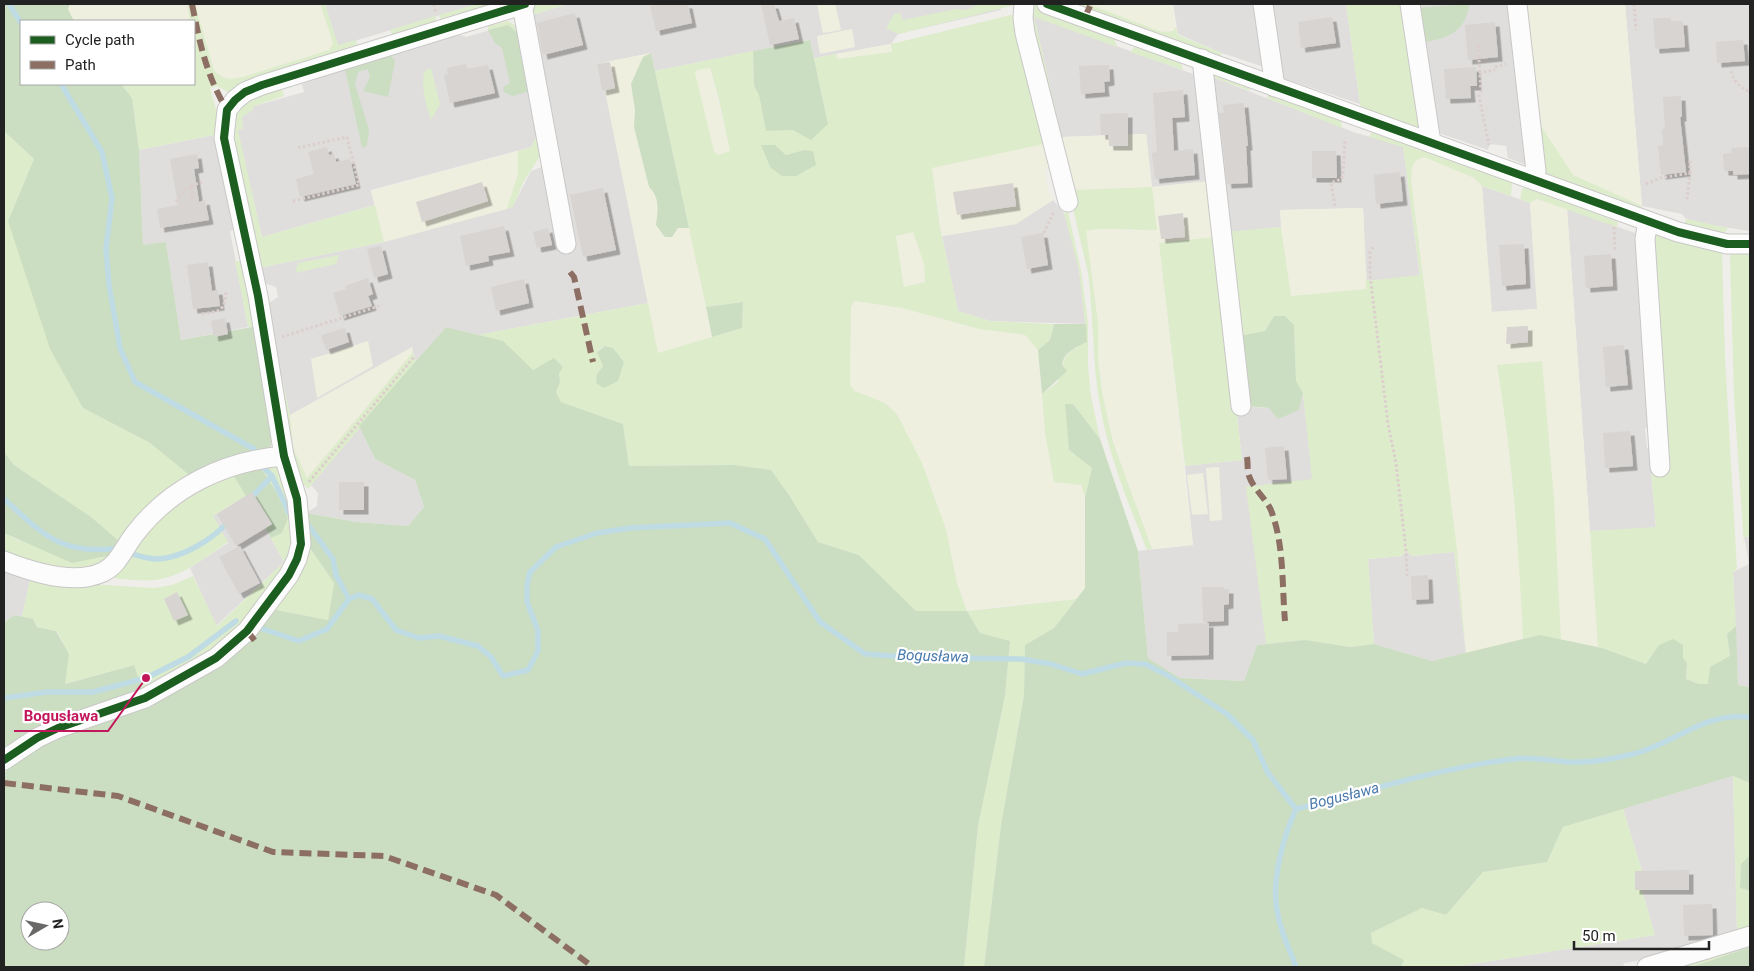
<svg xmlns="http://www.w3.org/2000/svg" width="1754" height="971" viewBox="0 0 1754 971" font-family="Roboto,sans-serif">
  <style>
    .residential { fill: #dfdedc }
    .farmland { fill: #efefdf }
    .grass { fill: #ddeccb; fill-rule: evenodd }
    .forest { fill: #cbdec1; fill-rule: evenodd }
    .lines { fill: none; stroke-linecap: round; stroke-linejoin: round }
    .stream { stroke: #bfdbe3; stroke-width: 5.5 }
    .building { fill: #d7d4d2; filter: url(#shadow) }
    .minor-casing { stroke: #c9c8c7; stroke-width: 21 }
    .path { stroke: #dccecd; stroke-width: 3; stroke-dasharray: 2.5 2.5; stroke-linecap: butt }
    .minor { stroke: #fdfcfc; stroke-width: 19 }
    .quiet { stroke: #8d6e63; stroke-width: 6; stroke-dasharray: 12 6; stroke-linecap: butt }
    .cycleway-casing { stroke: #fff; stroke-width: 11 }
    .cycleway { stroke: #1b5e20; stroke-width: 8 }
    .labels { text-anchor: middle; stroke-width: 4.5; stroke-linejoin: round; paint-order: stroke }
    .water-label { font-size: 15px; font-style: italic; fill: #4a7aab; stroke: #fff }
    .leader { fill: none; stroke: #c2185b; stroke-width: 2 }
    .callout-dot { fill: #c2185b; stroke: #fff; stroke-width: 2 }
    .callout-label { font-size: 15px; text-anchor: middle; font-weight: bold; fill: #c2185b; stroke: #fff; stroke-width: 4.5; stroke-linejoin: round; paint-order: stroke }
  </style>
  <defs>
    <filter id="shadow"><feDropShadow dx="4.5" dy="4.5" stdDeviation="0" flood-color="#0004"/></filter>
  </defs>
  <rect width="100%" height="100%" fill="#f0eeeb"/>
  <g class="residential">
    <path d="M 325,4 L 477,4 L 338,46 Z"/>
    <path d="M 568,4 L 998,4 L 1001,10 L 898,34 L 891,44 L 814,58 L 809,40 L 655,71 L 651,53 L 597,64 L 605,90 L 648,303 L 478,335 L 446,327 L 416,362 L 412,348 L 290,415 L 266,305 L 278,297 L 276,287 L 261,282 L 259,268 L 384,242 L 513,206 L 531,171 L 544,166 L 559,151 L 555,130 L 551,127 L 532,15 Z"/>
    <path d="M 1173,4 L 1255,4 L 1264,67 L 1222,53 L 1178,34 Z"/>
    <path d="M 1269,4 L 1346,4 L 1360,104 L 1279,77 Z"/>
    <path d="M 1416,4 L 1508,4 L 1527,165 L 1508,158 L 1506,146 L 1490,144 L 1488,150 L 1436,132 Z"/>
    <path d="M 1625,4 L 1750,4 L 1750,231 L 1709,225 L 1686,219 L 1682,214 L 1642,206 Z"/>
    <path d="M 1034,16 L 1196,75 L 1210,181 L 1152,187 L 1146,134 L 1061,137 Z"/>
    <path d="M 508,25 L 518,33 L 537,136 L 531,147 L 371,190 L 375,205 L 262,237 L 237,130 L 242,117 L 254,109 L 251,107 L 304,92 L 302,84 L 345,69 L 458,34 L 466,37 Z"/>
    <path d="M 1210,76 L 1356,133 L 1403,146 L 1420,276 L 1366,281 L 1363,208 L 1280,210 L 1281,227 L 1227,233 Z"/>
    <path d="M 214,135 L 233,230 L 230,231 L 248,327 L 181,340 L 166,242 L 143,246 L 139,150 Z"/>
    <path d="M 1482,186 L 1530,203 L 1538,309 L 1491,312 Z"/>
    <path d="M 1053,200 L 1067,217 L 1079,270 L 1086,324 L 990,321 L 958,311 L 942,236 L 1016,224 Z"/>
    <path d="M 1567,209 L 1638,234 L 1648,427 L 1645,428 L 1647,448 L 1649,449 L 1656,528 L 1590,531 Z"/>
    <path d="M 1303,393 L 1331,644 L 1305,640 L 1257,645 L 1244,681 L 1180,678 L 1148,658 L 1138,551 L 1193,545 L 1185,466 L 1242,460 L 1236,406 L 1299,410 Z"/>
    <path d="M 359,426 L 375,459 L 415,480 L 424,507 L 408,526 L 357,522 L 306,513 L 317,506 L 318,493 L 311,485 Z"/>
    <path d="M 247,495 L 284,562 L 216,626 L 190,568 L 228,543 L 213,516 Z"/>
    <path d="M 1744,537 L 1750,537 L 1750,687 L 1738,685 L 1733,572 L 1749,564 Z"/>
    <path d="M 1406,551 L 1412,556 L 1454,552 L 1466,653 L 1432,661 L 1374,644 L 1368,559 L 1402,556 Z"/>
    <path d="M 4,565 L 31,575 L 22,617 L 14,615 L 4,623 Z"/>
    <path d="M 1733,776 L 1737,932 L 1661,957 L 1624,963 L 1623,967 L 1453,967 L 1655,935 L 1642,890 L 1642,871 L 1623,809 Z"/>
  </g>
  <g class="farmland">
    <path d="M 70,4 L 187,4 L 190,21 L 74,21 L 67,9 Z"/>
    <path d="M 195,4 L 320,4 L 333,43 L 330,50 L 243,77 L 231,79 L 220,77 L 214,70 Z"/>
    <path d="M 817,4 L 835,4 L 841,30 L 823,33 Z"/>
    <path d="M 1088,4 L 1173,4 L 1176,27 L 1173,31 L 1162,32 Z"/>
    <path d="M 1526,4 L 1625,4 L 1642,206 L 1573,175 L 1541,128 Z"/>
    <path d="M 852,29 L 855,47 L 820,54 L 817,36 Z"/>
    <path d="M 891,44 L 892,52 L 837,59 L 836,54 Z"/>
    <path d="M 651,53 L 643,57 L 631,84 L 635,110 L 634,127 L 649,187 L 656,193 L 658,211 L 656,226 L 689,228 L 712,337 L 658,353 L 605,91 L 602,91 L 597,64 Z"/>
    <path d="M 710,68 L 730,151 L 718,155 L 714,151 L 702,108 L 695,73 L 697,70 Z"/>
    <path d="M 1146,134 L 1152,187 L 1210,181 L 1217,237 L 1159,244 L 1193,545 L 1152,549 L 1113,442 L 1103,397 L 1098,361 L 1098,323 L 1086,231 L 1108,228 L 1131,231 L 1152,187 L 1074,190 L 1061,137 Z"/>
    <path d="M 1048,143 L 1052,163 L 1045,171 L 1048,191 L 1053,200 L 1016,224 L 942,236 L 932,167 Z"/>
    <path d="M 518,151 L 518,174 L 507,209 L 384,242 L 371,191 Z"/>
    <path d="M 1424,157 L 1474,178 L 1482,186 L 1492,312 L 1537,309 L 1530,203 L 1537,199 L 1567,209 L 1598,647 L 1561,640 L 1554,498 L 1542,361 L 1497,365 L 1504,408 L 1521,578 L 1523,639 L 1466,653 L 1457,550 L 1411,180 L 1412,167 L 1416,160 Z"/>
    <path d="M 1363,208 L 1367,289 L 1290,296 L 1280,210 Z"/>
    <path d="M 913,232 L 924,264 L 925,281 L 904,287 L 896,236 Z"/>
    <path d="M 855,301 L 902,308 L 979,329 L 1025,335 L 1031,340 L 1038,350 L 1045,433 L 1054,482 L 1076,483 L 1084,489 L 1085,588 L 1076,599 L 1000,606 L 967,611 L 957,583 L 946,529 L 922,463 L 897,414 L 885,403 L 855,391 L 850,385 L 851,307 Z"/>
    <path d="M 368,341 L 373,366 L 317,398 L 311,359 Z"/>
    <path d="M 412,347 L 413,352 L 307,478 L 293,447 L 290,415 Z"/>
    <path d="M 1219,467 L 1222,520 L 1210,521 L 1206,468 Z"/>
    <path d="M 1203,473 L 1208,514 L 1192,515 L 1187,475 Z"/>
  </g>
  <g class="grass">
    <path d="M 187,4 L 195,4 L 214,70 C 223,80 230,80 243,77 L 329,50 L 333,43 L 320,4 L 325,4 L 338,45 L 356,40 L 358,50 L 228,92 L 217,86 L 210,88 L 217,113 L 217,140 L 215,142 L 213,135 L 139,150 L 132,98 L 121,84 L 194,84 L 194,21 L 190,21 Z"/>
    <path d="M 477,4 L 507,4 L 442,24 L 439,15 Z"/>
    <path d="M 538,4 L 568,4 L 532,15 L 534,5 Z"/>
    <path d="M 978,4 L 1019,4 L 898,34 L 886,28 L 894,14 L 900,13 L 903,20 L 956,9 L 967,10 Z"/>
    <path d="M 1067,4 L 1088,4 L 1162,32 L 1173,31 L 1176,27 L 1178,35 L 1222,53 L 1220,58 Z"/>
    <path d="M 1346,4 L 1406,4 L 1422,133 L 1361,111 Z"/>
    <path d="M 1035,5 L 1113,35 L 1117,47 L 1034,17 L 1074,190 L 1152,187 L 1157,230 C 1134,231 1109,226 1086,231 L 1098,323 L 1098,361 L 1103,397 L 1113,442 L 1152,549 L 1147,550 C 1129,505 1110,459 1101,411 C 1092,366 1094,319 1088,273 L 1027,10 Z"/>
    <path d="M 1019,13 L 1054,162 L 1045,171 L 1052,163 L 1048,143 L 932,168 L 940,227 L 958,311 L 990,321 L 1054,324 L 1050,340 L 1038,350 L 1025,335 L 979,329 L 902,308 L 855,301 L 851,307 L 850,385 L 855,391 L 885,403 L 897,414 L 922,463 L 946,529 L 957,583 L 967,611 L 1076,599 L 1054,628 L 1025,645 L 1024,695 L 1001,825 L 984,967 L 964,967 L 978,826 L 1005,696 L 1010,641 L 980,633 L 967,611 L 916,611 L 859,555 L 818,542 L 789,495 L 771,470 L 734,465 L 629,466 L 623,424 L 561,402 L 556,392 L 560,382 L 559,374 L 563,367 L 554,359 L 533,370 L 503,342 L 478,335 L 648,303 L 658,353 L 742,328 L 743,302 L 706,307 L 655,71 L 753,51 L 754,86 L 759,95 L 766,131 L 828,124 L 814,58 L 836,54 L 837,59 L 892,52 L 891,44 ZM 710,68 L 719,100 L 730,151 L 718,155 L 714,151 L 695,73 L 697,70 ZM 761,145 L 775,145 L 786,155 L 804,150 L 770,167 ZM 913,232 L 924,264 L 925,282 L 904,287 L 896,236 ZM 605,346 L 613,348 L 624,362 L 597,374 L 603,366 L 597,351 Z"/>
    <path d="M 435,16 L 438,26 L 392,35 L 390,30 Z"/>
    <path d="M 508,21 L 519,28 L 542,153 L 523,183 L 513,207 L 507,209 L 518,174 L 518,151 L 531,147 L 537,136 L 518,33 L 508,26 L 488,30 L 488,26 Z"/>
    <path d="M 1137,45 L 1180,59 L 1183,70 L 1130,52 Z"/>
    <path d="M 431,68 L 440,104 L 431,120 C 426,105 421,88 424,72 Z"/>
    <path d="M 1213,71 L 1248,83 L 1250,91 L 1210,76 L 1227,232 L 1281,227 L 1291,296 L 1366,289 L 1366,281 L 1420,275 L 1403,147 L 1369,137 L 1372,132 L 1376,131 L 1509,178 L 1512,184 L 1511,196 L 1482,186 L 1474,178 L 1424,157 L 1416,160 L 1412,167 L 1411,180 L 1457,550 L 1466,653 L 1454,552 L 1412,556 L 1406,551 L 1402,556 L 1368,559 L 1374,644 L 1350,647 L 1305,640 L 1266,644 L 1246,487 L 1312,479 L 1303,393 L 1296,382 L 1294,325 L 1285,316 L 1274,316 L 1265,331 L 1239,336 L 1207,76 Z"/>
    <path d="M 281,85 L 284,96 L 252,107 L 254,109 L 242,117 L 243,129 L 238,130 L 262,237 L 375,205 L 384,242 L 259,268 C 253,242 220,124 236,107 C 243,99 270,90 281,85 Z"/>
    <path d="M 1270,92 L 1341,120 L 1342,128 L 1267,98 Z"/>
    <path d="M 1539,123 L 1573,175 L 1642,206 L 1639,211 L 1543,178 Z"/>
    <path d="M 4,131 L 34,159 L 8,221 L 83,408 L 150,443 L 193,478 L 97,568 L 66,572 L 4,555 L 4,533 L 20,541 L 119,542 L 91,517 L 14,465 L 4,452 Z"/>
    <path d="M 1526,187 L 1618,222 L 1617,227 L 1537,199 L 1530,203 L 1520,199 L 1522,189 Z"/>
    <path d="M 1068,212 L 1081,270 L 1088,323 L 1088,366 L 1091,396 L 1100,439 L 1073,404 L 1069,450 L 1092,468 L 1085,497 L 1081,485 L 1054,482 L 1045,433 L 1042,394 L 1058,382 C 1065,356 1062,355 1087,342 L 1079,270 L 1064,213 Z"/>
    <path d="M 1686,219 L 1728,228 L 1722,236 L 1684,227 Z"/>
    <path d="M 1658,232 L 1722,251 L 1725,357 L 1737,569 L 1733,572 L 1736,626 L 1727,634 L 1730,657 L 1709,684 L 1699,684 L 1686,679 L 1687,663 L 1683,658 L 1683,645 L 1659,645 L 1646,664 L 1598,647 L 1590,531 L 1656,527 L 1649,449 L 1654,234 Z"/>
    <path d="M 1217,237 L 1242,460 L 1185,466 L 1159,243 Z"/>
    <path d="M 1750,249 L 1750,537 L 1744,537 L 1744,546 L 1734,397 L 1730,258 L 1731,253 Z"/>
    <path d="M 339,255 L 336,264 L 295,273 L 298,263 Z"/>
    <path d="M 235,261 L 246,261 L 257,326 L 248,327 Z"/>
    <path d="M 266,305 L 290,415 L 293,447 L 307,478 L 413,352 L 416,362 L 308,489 L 297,476 Z"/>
    <path d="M 1542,361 L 1554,498 L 1561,640 L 1540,635 L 1523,639 C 1519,548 1512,455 1497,365 Z"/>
    <path d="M 258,463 C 262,464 269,464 274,466 C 294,475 291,532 293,552 L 291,562 L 248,617 L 215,650 L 142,689 L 133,665 L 64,684 L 69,654 L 57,631 L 37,627 L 33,619 L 22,617 L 31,575 L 90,584 L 154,588 L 172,585 L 193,576 L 217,626 L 284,562 L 271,538 L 282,533 L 275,490 Z"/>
    <path d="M 231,471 L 247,495 L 213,516 L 228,542 C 210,554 192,569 172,576 C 151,584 124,579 103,577 L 164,508 Z"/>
    <path d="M 308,545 L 334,583 L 328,620 L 271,609 Z"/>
    <path d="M 1733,776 L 1750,783 L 1750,856 L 1741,864 L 1740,888 L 1750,891 L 1750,947 L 1692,967 L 1661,967 L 1737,932 Z"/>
    <path d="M 1623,809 L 1642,871 L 1642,890 L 1655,935 L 1453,967 L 1401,967 L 1404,960 L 1371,943 L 1371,933 L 1422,908 L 1446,915 L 1483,872 L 1547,862 L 1563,827 Z"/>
  </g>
  <g class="forest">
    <path d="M 4,4 L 70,4 L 68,9 L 74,21 L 21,21 L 21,84 L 121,84 L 132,98 L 139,150 L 143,245 L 166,242 L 181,340 L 257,326 L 274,430 L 271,446 L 264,453 L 193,478 L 150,443 L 83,408 L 50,349 L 8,221 L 34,159 L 4,131 Z"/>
    <path d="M 1469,4 C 1467,31 1446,40 1422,42 L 1416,8 Z"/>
    <path d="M 508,25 L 518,33 L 529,91 L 513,96 L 504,92 L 503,87 L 510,83 L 502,48 L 495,43 L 488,30 Z"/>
    <path d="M 810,40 L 828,124 L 811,140 L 793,130 L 766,131 L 759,95 L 754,86 L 753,51 Z"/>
    <path d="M 651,53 L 689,228 L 678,228 L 672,237 L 665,237 L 656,225 C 658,211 660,197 649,187 L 634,127 L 635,110 L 631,84 L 643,57 Z"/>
    <path d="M 390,55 L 395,61 L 388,97 L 363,91 L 370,77 L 368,69 L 358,72 L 355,84 L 369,130 L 367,146 L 362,148 L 345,69 Z"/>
    <path d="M 761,145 L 775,145 L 786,155 L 804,150 L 813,151 L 816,165 L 796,176 L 782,176 L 770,167 Z"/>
    <path d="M 743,302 L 742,328 L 712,337 L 706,307 Z"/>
    <path d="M 1274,316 L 1285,316 L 1294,325 L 1296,381 L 1303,393 L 1299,410 L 1278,419 L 1269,408 L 1246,406 L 1239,336 L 1265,331 Z"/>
    <path d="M 1054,324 L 1086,324 L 1087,342 C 1075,348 1064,352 1062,365 L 1067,371 L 1042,394 L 1038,350 L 1050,340 Z"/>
    <path d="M 446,327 L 503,341 L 533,370 L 554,358 L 563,367 L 559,374 L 560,382 L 556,392 L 561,402 L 623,424 L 629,466 L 734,465 L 771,470 L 789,495 L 818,542 L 859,555 L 916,611 L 967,611 L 980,633 L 1010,641 L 1005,696 L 978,826 L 964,967 L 4,967 L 4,772 L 46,742 L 146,706 L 226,663 L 271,609 L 328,620 L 334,583 L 308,545 L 306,513 L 357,522 L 408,526 L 424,507 L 415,480 L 375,459 L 359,426 ZM 30,911 L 60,911 L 60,941 L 30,941 Z"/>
    <path d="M 605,346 L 613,348 L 624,362 L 618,381 L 604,388 L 596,383 L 597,374 L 603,366 L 597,352 Z"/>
    <path d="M 1065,404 L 1073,404 L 1100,439 L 1138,551 L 1148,658 L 1180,678 L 1244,681 L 1257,645 L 1305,640 L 1350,647 L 1374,644 L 1432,661 L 1540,635 L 1602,648 L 1646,664 L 1659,645 L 1673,639 L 1683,645 L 1683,658 L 1687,663 L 1686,679 L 1699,684 L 1708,684 L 1710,667 L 1730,656 L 1727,634 L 1736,626 L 1738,685 L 1750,687 L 1750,783 L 1733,776 L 1563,827 L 1547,862 L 1483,872 L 1446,915 L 1422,908 L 1371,933 L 1372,943 L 1404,960 L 1401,967 L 984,967 L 1001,825 L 1024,695 L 1025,645 L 1054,628 L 1085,588 L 1085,497 L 1092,468 L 1069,450 Z"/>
    <path d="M 4,452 L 14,465 L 91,517 L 120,542 L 111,555 L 72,563 L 4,533 Z"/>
    <path d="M 258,463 L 275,490 L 288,518 L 282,533 L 271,538 L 231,471 Z"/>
    <path d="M 14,615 L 33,619 L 37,627 L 56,631 L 69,654 L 65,684 L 134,665 L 142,689 L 42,725 L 4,749 L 4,623 Z"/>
    <path d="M 1750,855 L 1750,891 L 1740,888 L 1741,864 Z"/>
    <path d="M 1750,947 L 1750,967 L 1692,967 Z"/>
  </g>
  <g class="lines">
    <g class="stream">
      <path d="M 9,4 L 21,23"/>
      <path d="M 61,84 L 102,152 L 112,198 L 106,249 L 109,285 L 120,348 L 135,382 L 254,449"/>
      <path d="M 263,467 L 272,476 L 289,513"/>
      <path d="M 4,499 C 44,535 61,556 119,548"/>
      <path d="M 249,500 L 272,476"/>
      <path d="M 309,526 L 333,559 L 336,575 L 349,599"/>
      <path d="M 128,553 C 137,555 149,560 159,559 C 184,557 213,539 229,521"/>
      <path d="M 260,628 L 299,641 L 327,629 L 349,599 L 359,595 L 372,599 L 396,630 L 419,638 L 439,636 L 478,646 L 491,657 L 503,676 L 528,670 L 538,651 L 538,631 L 527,602 L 527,585 L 530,572 L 556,547 L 597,533 L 630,528 L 730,523 L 765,539 L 820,622 L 865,654 L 906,657 L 1021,659 L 1051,664 L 1082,674 L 1126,663 L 1145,664 L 1167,675 L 1227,714 L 1253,740 L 1268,773 L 1296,809 C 1368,791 1440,768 1513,759 C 1532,756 1550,761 1569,762 C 1590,763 1613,759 1633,754 C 1676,743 1703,712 1750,717"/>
      <path d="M 4,698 L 47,692 L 93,692 L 146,678 L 188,657 L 236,621"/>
      <path d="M 1296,809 C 1283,837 1270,884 1278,915 C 1281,933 1290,950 1296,967"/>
    </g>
  </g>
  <g class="building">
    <path d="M 662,4 L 688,4 L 692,23 L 656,31 L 650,6 Z"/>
    <path d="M 761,4 L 774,4 L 779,21 L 794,18 L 799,39 L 770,45 Z"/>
    <path d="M 575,13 L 583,45 L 543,55 L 537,23 Z"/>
    <path d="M 1332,17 L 1336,43 L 1301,48 L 1298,22 Z"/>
    <path d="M 1653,18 L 1670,18 L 1671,21 L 1683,21 L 1685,47 L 1655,49 Z"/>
    <path d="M 1495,22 L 1498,57 L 1468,60 L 1465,25 Z"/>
    <path d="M 1743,40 L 1745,61 L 1717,63 L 1716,42 Z"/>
    <path d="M 610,62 L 615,88 L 602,91 L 597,64 Z"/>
    <path d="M 466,64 L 467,69 L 488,65 L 495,93 L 450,103 L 444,75 L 448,74 L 447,68 Z"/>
    <path d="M 1109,65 L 1110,81 L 1104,82 L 1105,92 L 1081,94 L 1079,66 Z"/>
    <path d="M 1476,67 L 1477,86 L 1470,86 L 1471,98 L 1446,99 L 1444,69 Z"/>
    <path d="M 1183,90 L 1185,117 L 1172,118 L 1174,151 L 1193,149 L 1195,175 L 1155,179 L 1152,153 L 1157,152 L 1153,93 Z"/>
    <path d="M 1681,96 L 1682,117 L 1680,117 L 1686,172 L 1661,175 L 1658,146 L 1663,145 L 1662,129 L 1665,129 L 1663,97 Z"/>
    <path d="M 1244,103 L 1248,146 L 1246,146 L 1248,183 L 1227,184 L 1219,113 L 1224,113 L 1223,105 Z"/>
    <path d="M 1128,113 L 1128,146 L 1109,146 L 1108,135 L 1101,135 L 1100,114 Z"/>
    <path d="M 327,147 L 329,155 L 334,154 L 336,162 L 350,159 L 356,184 L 300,197 L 296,179 L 314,174 L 308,152 Z"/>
    <path d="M 1750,147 L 1750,174 L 1733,175 L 1733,171 L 1724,171 L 1723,154 L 1732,153 L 1731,148 Z"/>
    <path d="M 1312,151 L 1336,151 L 1337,178 L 1312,178 Z"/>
    <path d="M 197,154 L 199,168 L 194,169 L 199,202 L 205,200 L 209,220 L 160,228 L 157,209 L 178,205 L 170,159 Z"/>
    <path d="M 1400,172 L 1403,201 L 1376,204 L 1374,175 Z"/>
    <path d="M 482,182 L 488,201 L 422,222 L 416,202 Z"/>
    <path d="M 1013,183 L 1016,206 L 957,215 L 953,192 Z"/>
    <path d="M 603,188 L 616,250 L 583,257 L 570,195 Z"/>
    <path d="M 1183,213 L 1185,237 L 1161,239 L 1158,216 Z"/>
    <path d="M 504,226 L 510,252 L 488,256 L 489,261 L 466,266 L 460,236 Z"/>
    <path d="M 548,228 L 552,245 L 537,248 L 533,232 Z"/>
    <path d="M 1043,233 L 1048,265 L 1027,269 L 1021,237 Z"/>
    <path d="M 1524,244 L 1526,284 L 1502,286 L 1499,245 Z"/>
    <path d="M 381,246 L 388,274 L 374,278 L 367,249 Z"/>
    <path d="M 1611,254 L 1613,286 L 1586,288 L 1584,256 Z"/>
    <path d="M 208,262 L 212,291 L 218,290 L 220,306 L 193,309 L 187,265 Z"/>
    <path d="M 368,278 L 373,294 L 368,296 L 372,306 L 340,316 L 333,293 L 346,289 L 345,286 Z"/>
    <path d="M 524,279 L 529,303 L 496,311 L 491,287 Z"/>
    <path d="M 225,318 L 228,334 L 214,337 L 211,321 Z"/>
    <path d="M 1528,326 L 1528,342 L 1506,344 L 1507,327 Z"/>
    <path d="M 345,328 L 349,342 L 326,350 L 321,335 Z"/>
    <path d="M 1624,345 L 1628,385 L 1606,387 L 1603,347 Z"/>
    <path d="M 1630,431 L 1633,466 L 1605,468 L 1603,433 Z"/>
    <path d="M 1284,446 L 1287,479 L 1268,480 L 1265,448 Z"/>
    <rect x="339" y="482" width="25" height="28"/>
    <path d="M 252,492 L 272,524 L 236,546 L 217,514 Z"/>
    <path d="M 240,546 L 260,583 L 239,594 L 219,557 Z"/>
    <path d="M 1428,575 L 1429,599 L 1412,600 L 1411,576 Z"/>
    <path d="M 1202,587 L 1224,587 L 1224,589 L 1229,589 L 1229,604 L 1224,605 L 1224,621 L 1203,622 Z"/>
    <path d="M 177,592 L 188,615 L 174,621 L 164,599 Z"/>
    <path d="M 1209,623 L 1209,655 L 1167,656 L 1167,632 L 1178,632 L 1178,624 Z"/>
    <path d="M 1689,870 L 1689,890 L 1635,890 L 1635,871 Z"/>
    <path d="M 1712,904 L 1713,935 L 1684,936 L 1683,905 Z"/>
  </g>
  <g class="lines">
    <defs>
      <g id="minor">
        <path d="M 1024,4 L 1023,18 L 1025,33 L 1068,202"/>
        <path d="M 1047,4 L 1678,232 L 1727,244 L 1750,244"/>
        <path d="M 1263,4 L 1275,87"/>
        <path d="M 1410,4 L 1431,143"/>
        <path d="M 1517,4 L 1536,171 L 1534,180"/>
        <path d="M 522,5 L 566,244"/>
        <path d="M 1202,59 L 1241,406"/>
        <path d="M 1648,221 L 1645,239 L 1660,467"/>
        <path d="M 4,561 C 32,572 74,586 103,572 C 118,565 124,548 134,535 C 170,487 225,461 284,456"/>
        <path d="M 4,760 L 37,738 L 58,728 L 145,698 L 216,658 L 247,631 L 289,575 L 297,559 L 301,544 L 297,499 L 284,456 L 258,296 L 224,138 L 227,110 L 235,100 L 245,92 L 262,85 L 525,4"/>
        <path d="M 1647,967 L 1750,936"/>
      </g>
    </defs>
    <use href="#minor" class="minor-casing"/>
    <g class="path">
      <path d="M 434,4 L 436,13"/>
      <path d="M 1634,4 L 1636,30"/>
      <path d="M 1478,45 L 1481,91 L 1479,96 L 1489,145"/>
      <path d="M 1495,67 L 1506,64"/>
      <path d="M 1731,71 C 1734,82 1740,87 1750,92"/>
      <path d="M 1479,73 L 1495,70"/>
      <path d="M 1690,173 L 1690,160"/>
      <path d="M 1646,184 L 1660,178 L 1690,173 L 1687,199"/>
      <path d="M 191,186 L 202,182"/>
      <path d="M 293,201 L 359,185 L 347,137 L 297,148"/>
      <path d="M 176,202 L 184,190 L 191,185 L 193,199"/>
      <path d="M 1335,206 L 1331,183 L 1341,179 L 1343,175 L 1345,139"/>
      <path d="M 1614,227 L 1615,252"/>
      <path d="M 1044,233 L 1054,211"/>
      <path d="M 1373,247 L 1370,252 L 1370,275 L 1388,424 L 1396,463 L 1406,551 L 1407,576"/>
      <path d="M 202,314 C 221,311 225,311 226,290"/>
      <path d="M 282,337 L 379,306"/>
      <path d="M 309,482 L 414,357"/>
    </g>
    <use href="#minor" class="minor"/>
    <g class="quiet">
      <path d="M 192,4 C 200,44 206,75 227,110"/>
      <path d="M 1085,17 L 1091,4"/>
      <path d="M 570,272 L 574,277 L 593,362"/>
      <path d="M 1247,457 C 1248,463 1247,470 1249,476 C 1254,491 1269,500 1273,516 C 1284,548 1282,587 1285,621"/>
      <path d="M 247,631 L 256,642"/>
      <path d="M 4,783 L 118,796 L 273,852 L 384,856 L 496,895 L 593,967"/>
    </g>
    <defs>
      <g id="cycleway">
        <path d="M 1047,4 L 1678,232 L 1727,244 L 1750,244"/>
        <path d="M 4,760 L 37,738 L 58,728 L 145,698 L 216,658 L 247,631 L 289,575 L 297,559 L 301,544 L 297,499 L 284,456 L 258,296 L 224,138 L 227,110 L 235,100 L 245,92 L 262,85 L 525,4"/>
      </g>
    </defs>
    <use href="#cycleway" class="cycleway-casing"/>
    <use href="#cycleway" class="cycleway"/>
  </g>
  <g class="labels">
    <g class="water-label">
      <text transform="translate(933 656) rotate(2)" y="5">Bogusława</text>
      <text transform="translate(1344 796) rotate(-14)" y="5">Bogusława</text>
    </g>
  </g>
  <path class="leader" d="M146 678L108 731H14"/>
  <circle class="callout-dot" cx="146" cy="678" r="5"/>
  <g class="callout-label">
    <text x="61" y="721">Bogusława</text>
  </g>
  <rect width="1754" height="971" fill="none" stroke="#222222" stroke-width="10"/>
  <rect x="20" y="20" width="175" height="65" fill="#ffffff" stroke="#a7a7a7"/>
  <rect x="30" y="36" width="25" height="8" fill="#1b5e20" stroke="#a7a7a7"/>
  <text x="65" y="45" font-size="15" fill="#222222">Cycle path</text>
  <rect x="30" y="61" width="25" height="8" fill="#8d6e63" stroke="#a7a7a7"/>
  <text x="65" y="70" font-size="15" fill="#222222">Path</text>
  <g transform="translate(45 926) rotate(81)"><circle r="24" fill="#ffffff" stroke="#a7a7a7"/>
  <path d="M0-4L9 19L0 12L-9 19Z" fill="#6a6968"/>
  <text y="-8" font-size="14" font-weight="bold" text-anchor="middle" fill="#222222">N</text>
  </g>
  <path d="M1574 941v8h135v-8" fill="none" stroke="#222222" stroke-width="2.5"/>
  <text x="1582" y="941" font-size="15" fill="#222222" stroke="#ffffff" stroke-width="4" paint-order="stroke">50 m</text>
</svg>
